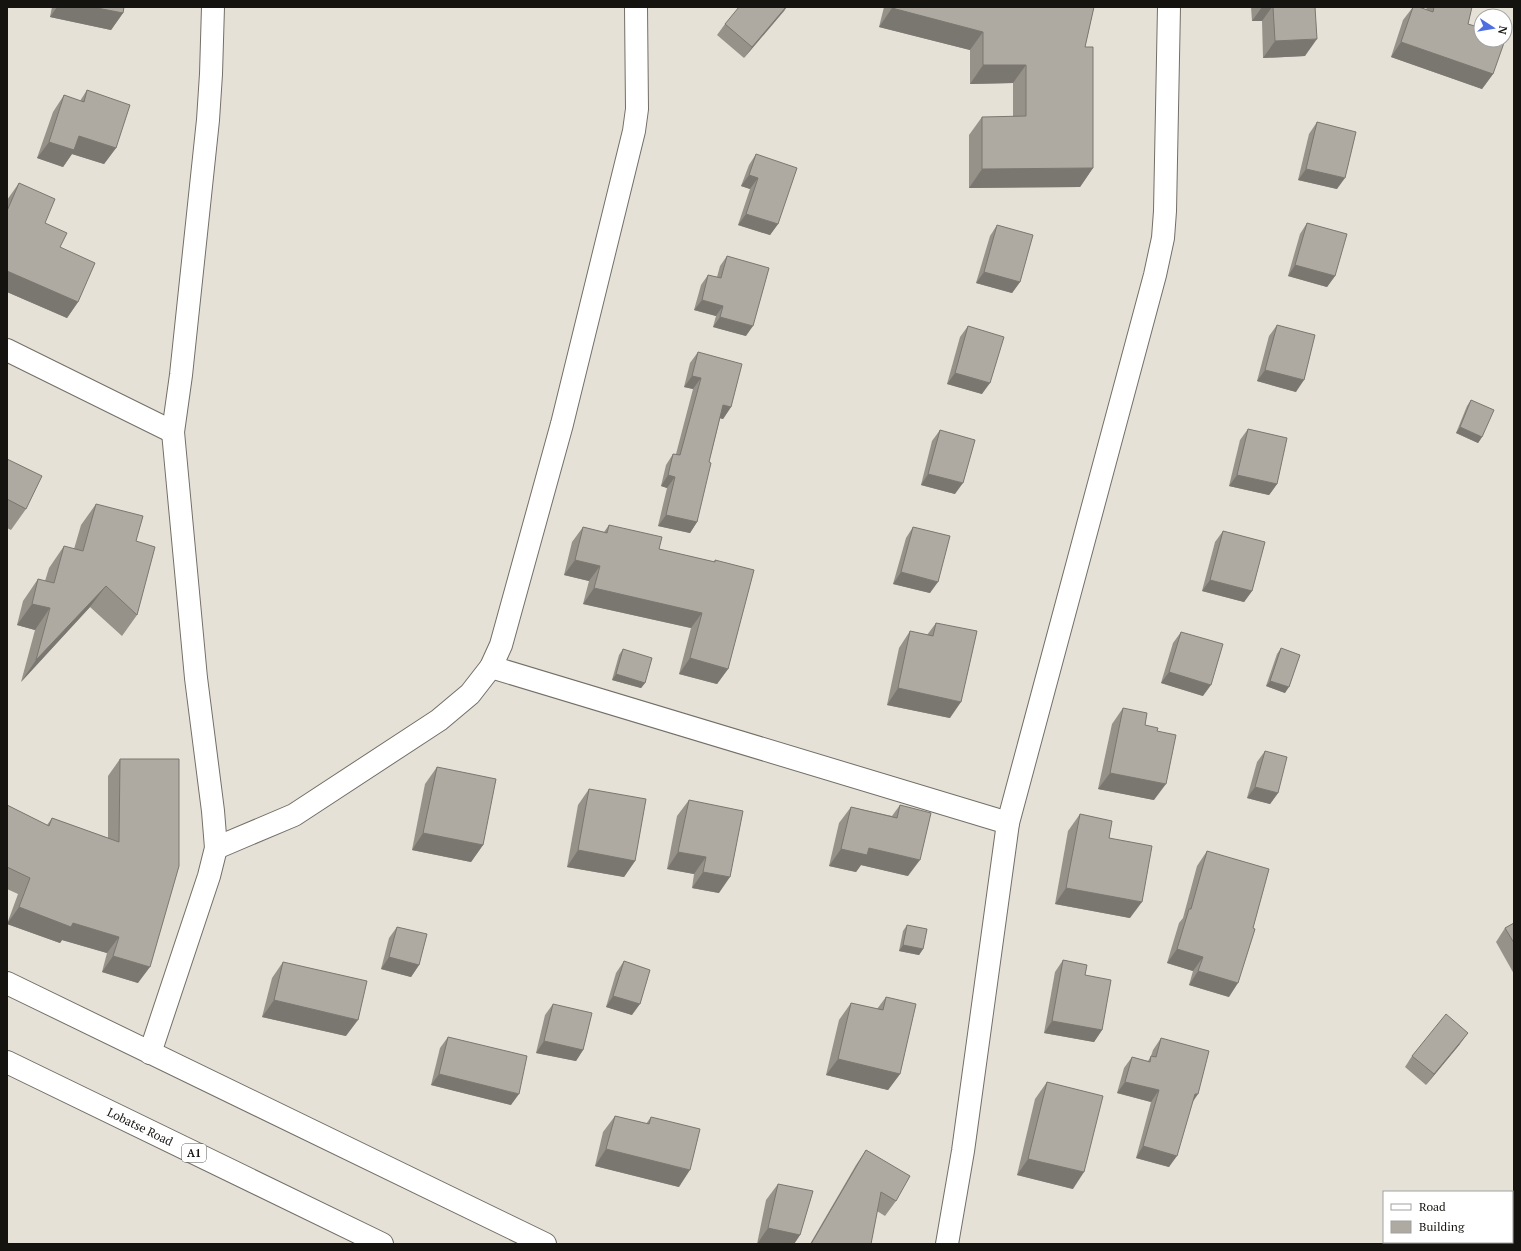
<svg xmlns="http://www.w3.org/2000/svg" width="1521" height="1251" viewBox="0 0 1521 1251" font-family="'PT Serif',serif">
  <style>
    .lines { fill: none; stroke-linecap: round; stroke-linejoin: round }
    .minor-casing { stroke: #736f67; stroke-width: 24 }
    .trunk-casing { stroke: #736f67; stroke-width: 24 }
    .minor { stroke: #fff; stroke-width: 22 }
    .trunk { stroke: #fff; stroke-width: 22 }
    .wall { fill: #96928a }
    .shaded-wall { fill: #7a7771 }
    .building { fill: #aeaaa1; stroke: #7a7771 }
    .labels { text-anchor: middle; stroke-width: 3; stroke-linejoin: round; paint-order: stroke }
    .shield { fill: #fff; stroke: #5a5a58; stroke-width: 1 }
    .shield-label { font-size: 11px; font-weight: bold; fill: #141310 }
    .street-label { font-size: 12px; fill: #141310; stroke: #fff }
  </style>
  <rect width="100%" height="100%" fill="#e5e1d7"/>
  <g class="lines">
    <defs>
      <g id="minor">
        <path d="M 7,350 L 173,432"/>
        <path d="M 491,667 L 1008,823"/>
        <path d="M 216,848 L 294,815 L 439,720 L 470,694 L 491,667 L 501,645 L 562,424 L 634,131 L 637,109 L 636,7"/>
        <path d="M 7,983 L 545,1244"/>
        <path d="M 150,1053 L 209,876 L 216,848 L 213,811 L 196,678 L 173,432 L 181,375 L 208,120 L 211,74 L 213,7"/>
        <path d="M 947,1244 L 963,1151 L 1008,823 L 1155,275 L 1163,238 L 1165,211 L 1169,7"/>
      </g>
      <path id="trunk" d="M 7,1062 L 382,1244"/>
    </defs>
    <use href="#minor" class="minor-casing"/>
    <use href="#trunk" class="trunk-casing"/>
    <use href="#minor" class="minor"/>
    <use href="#trunk" class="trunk"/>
  </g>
  <g class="wall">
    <path d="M 52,7 L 124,7 L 123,13 L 111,30 L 50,17 Z"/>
    <path d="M 884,7 L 1094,7 L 1085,47 L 1093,168 L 1080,187 L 969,188 L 969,135 L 982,117 L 1013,117 L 1013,83 L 970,84 L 970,50 L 879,27 Z"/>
    <path d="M 1251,7 L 1315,7 L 1305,56 L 1263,58 L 1262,21 L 1252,21 Z"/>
    <path d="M 1413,7 L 1419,7 L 1426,10 L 1427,7 L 1472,7 L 1468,24 L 1493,74 L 1482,89 L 1391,57 L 1403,20 Z"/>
    <path d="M 785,10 L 744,58 L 717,35 L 725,24 Z"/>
    <path d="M 87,90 L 116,148 L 104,164 L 72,154 L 63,167 L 37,158 L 53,112 L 64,95 L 80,101 Z"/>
    <path d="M 1317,122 L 1337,189 L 1298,180 L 1309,134 Z"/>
    <path d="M 756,154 L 778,224 L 770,235 L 738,225 L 750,189 L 741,186 L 749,165 Z"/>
    <path d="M 19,183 L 60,247 L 78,302 L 67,318 L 7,292 L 7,200 Z"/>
    <path d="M 1307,223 L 1335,276 L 1327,287 L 1288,276 L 1300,234 Z"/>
    <path d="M 997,225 L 1020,282 L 1012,293 L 976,283 L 990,236 Z"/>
    <path d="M 727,256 L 746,336 L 713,327 L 716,316 L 694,310 L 701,285 L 708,275 L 717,277 L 720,266 Z"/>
    <path d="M 1277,325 L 1296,392 L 1257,381 L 1269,336 Z"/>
    <path d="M 968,326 L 982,394 L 947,384 L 960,337 Z"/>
    <path d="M 698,352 L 731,407 L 723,419 L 720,418 L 709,462 L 697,522 L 690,533 L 658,526 L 667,488 L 661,486 L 666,465 L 673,454 L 676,454 L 693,389 L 684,387 L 690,363 Z"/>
    <path d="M 1471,400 L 1482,437 L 1478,443 L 1456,433 L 1467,406 Z"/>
    <path d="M 1248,429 L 1277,484 L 1269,495 L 1229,486 L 1240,440 Z"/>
    <path d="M 940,430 L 955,494 L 921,485 L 932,441 Z"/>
    <path d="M 7,459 L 26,509 L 11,530 L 7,528 Z"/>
    <path d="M 96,504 L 136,541 L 137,615 L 122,636 L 90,607 L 21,682 L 35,630 L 17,625 L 23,601 L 38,579 L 45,581 L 49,568 L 64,546 L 74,549 L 81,525 Z"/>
    <path d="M 609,525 L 659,549 L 714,562 L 715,560 L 728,669 L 717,684 L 679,674 L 691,628 L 583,604 L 589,581 L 564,575 L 572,542 L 583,527 L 604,532 Z"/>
    <path d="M 913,527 L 930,593 L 893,584 L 906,538 Z"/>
    <path d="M 1223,531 L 1252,591 L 1244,602 L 1202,591 L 1215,542 Z"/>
    <path d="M 936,623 L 950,718 L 887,705 L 899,648 L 910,631 L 927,635 Z"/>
    <path d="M 1181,632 L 1203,696 L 1161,683 L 1173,643 Z"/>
    <path d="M 1281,648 L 1285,693 L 1266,686 L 1277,654 Z"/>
    <path d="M 623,649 L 645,683 L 641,688 L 612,680 L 619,655 Z"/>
    <path d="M 1123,708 L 1145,725 L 1157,731 L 1154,800 L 1098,789 L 1112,724 Z"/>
    <path d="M 1265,751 L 1278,793 L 1270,804 L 1247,798 L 1257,762 Z"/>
    <path d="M 120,759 L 138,983 L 102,972 L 107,953 L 62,940 L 60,943 L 7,924 L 18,894 L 7,889 L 7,805 L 47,825 L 52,818 L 108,838 L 108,776 Z"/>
    <path d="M 437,767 L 483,845 L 471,862 L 412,850 L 425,784 Z"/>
    <path d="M 589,789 L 635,861 L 624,877 L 567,867 L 578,805 Z"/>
    <path d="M 689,800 L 719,893 L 692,888 L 694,874 L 667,869 L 677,816 Z"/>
    <path d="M 900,805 L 908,876 L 861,865 L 856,872 L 829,866 L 839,823 L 851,807 L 892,816 Z"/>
    <path d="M 1080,814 L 1109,838 L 1130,918 L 1055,904 L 1068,831 Z"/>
    <path d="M 1207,851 L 1229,997 L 1189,985 L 1193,971 L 1167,963 L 1179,923 L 1183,918 L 1197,866 Z"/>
    <path d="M 1514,923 L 1514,974 L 1496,942 L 1505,928 Z"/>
    <path d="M 907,925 L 923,949 L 919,955 L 899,951 L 903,931 Z"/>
    <path d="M 397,927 L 419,965 L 411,977 L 381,969 L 389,938 Z"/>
    <path d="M 1063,960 L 1085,975 L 1102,1030 L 1094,1042 L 1044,1033 L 1055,972 Z"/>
    <path d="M 624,961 L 632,1015 L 606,1007 L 616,973 Z"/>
    <path d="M 283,962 L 346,1036 L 262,1017 L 272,978 Z"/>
    <path d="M 886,997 L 900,1074 L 888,1090 L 826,1075 L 839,1020 L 851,1003 L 877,1009 Z"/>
    <path d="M 553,1004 L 583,1050 L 576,1061 L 536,1053 L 545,1015 Z"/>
    <path d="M 448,1037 L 511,1105 L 431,1085 L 440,1048 Z"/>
    <path d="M 1161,1038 L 1192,1102 L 1169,1167 L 1136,1158 L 1151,1102 L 1117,1093 L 1124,1068 L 1132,1057 L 1148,1061 L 1151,1056 L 1153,1050 Z"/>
    <path d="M 1460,1044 L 1426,1085 L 1405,1067 L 1412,1056 Z"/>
    <path d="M 1047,1082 L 1073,1189 L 1017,1175 L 1035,1099 Z"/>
    <path d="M 615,1116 L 646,1124 L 651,1117 L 679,1187 L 595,1166 L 603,1132 Z"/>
    <path d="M 866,1150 L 896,1201 L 885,1216 L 877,1211 L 871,1244 L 810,1244 L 856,1165 Z"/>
    <path d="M 778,1184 L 800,1235 L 794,1244 L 757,1244 L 766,1200 Z"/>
    <path d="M 1458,1242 L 1512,1242 L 1514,1244 L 1457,1244 Z"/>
  </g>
  <g class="shaded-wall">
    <path d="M 57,7 L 92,7 L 123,13 L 111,30 L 50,17 Z"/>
    <path d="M 786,7 L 787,7 L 744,58 L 752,47 Z"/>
    <path d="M 1262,7 L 1272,7 L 1262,21 L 1252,21 Z"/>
    <path d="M 892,8 L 983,32 L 970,50 L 879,27 Z"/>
    <path d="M 1317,39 L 1305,56 L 1263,58 L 1275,41 Z"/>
    <path d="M 1401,42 L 1493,74 L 1482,89 L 1391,57 Z"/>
    <path d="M 983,65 L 1026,65 L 1013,83 L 970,84 Z"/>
    <path d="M 79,136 L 116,148 L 104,164 L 72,154 L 63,167 L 37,158 L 49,142 Z"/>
    <path d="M 1093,168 L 1080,187 L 969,188 L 982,169 Z"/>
    <path d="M 1306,169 L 1345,178 L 1337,189 L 1298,180 Z"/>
    <path d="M 749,175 L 758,178 L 750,189 L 741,186 Z"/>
    <path d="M 746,214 L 778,224 L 770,235 L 738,225 Z"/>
    <path d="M 1295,265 L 1335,276 L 1327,287 L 1288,276 Z"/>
    <path d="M 7,271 L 78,302 L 67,318 L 7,292 Z"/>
    <path d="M 984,272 L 1020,282 L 1012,293 L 976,283 Z"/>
    <path d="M 702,300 L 723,306 L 716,316 L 694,310 Z"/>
    <path d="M 720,317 L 753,326 L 746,336 L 713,327 Z"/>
    <path d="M 1265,370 L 1304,380 L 1296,392 L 1257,381 Z"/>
    <path d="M 955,373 L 990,383 L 982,394 L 947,384 Z"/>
    <path d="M 692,376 L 701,378 L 693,389 L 684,387 Z"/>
    <path d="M 723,405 L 731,407 L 723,419 L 715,417 Z"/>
    <path d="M 1460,427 L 1482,437 L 1478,443 L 1456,433 Z"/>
    <path d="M 928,474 L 963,483 L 955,494 L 921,485 Z"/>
    <path d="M 668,475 L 675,477 L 667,488 L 661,486 Z"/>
    <path d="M 1237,475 L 1277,484 L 1269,495 L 1229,486 Z"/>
    <path d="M 666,515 L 697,522 L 690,533 L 658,526 Z"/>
    <path d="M 575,560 L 600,566 L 589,581 L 564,575 Z"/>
    <path d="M 901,572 L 938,582 L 930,593 L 893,584 Z"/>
    <path d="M 1210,580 L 1252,591 L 1244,602 L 1202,591 Z"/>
    <path d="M 106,586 L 90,607 L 21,682 L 36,660 Z"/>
    <path d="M 594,588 L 702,613 L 691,628 L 583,604 Z"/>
    <path d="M 32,604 L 50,608 L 35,630 L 17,625 Z"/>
    <path d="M 690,658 L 728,669 L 717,684 L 679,674 Z"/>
    <path d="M 1169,672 L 1211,685 L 1203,696 L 1161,683 Z"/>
    <path d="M 616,674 L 645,683 L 641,688 L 612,680 Z"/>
    <path d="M 1270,681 L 1289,687 L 1285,693 L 1266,686 Z"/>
    <path d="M 898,688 L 961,702 L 950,718 L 887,705 Z"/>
    <path d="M 1110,773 L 1166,784 L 1154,800 L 1098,789 Z"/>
    <path d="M 1255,787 L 1278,793 L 1270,804 L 1247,798 Z"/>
    <path d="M 423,833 L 483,845 L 471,862 L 412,850 Z"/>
    <path d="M 869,848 L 920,860 L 908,876 L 861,865 L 856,872 L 829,866 L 841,849 Z"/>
    <path d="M 578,850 L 635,861 L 624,877 L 567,867 Z"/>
    <path d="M 678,852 L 706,857 L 694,874 L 667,869 Z"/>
    <path d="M 703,872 L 730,877 L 719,893 L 692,888 Z"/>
    <path d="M 1066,888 L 1142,902 L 1130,918 L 1055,904 Z"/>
    <path d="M 19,907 L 73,923 L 119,937 L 107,953 L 62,940 L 60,943 L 7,924 Z"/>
    <path d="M 903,945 L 923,949 L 919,955 L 899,951 Z"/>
    <path d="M 1177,949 L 1203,957 L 1193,971 L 1167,963 Z"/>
    <path d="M 113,956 L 150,967 L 138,983 L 102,972 Z"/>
    <path d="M 389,957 L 419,965 L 411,977 L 381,969 Z"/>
    <path d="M 1198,971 L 1238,983 L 1229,997 L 1189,985 Z"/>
    <path d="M 613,996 L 640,1004 L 632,1015 L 606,1007 Z"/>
    <path d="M 274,1000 L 358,1020 L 346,1036 L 262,1017 Z"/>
    <path d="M 1052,1021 L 1102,1030 L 1094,1042 L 1044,1033 Z"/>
    <path d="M 1468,1033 L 1460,1044 L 1426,1085 L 1434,1074 Z"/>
    <path d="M 544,1041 L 583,1050 L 576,1061 L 536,1053 Z"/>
    <path d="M 838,1059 L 900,1074 L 888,1090 L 826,1075 Z"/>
    <path d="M 439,1074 L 519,1094 L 511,1105 L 431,1085 Z"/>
    <path d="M 1125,1082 L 1159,1090 L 1151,1102 L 1117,1093 Z"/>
    <path d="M 1195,1094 L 1198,1094 L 1190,1106 Z"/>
    <path d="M 1143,1146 L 1177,1156 L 1169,1167 L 1136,1158 Z"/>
    <path d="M 606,1149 L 690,1170 L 679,1187 L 595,1166 Z"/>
    <path d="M 1028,1159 L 1084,1172 L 1073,1189 L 1017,1175 Z"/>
    <path d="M 768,1228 L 800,1235 L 794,1244 L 757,1244 Z"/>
  </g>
  <g class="building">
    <path d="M 92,7 L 124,7 L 123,13 Z"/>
    <path d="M 739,7 L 786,7 L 752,47 L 725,24 Z"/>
    <path d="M 892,7 L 1094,7 L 1085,47 L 1093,47 L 1093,168 L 982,169 L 982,117 L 1026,116 L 1026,65 L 983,65 L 983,32 L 892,8 Z"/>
    <path d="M 1273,7 L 1315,7 L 1317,39 L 1275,41 Z"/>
    <path d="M 1413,7 L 1419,7 L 1433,12 L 1434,7 L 1472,7 L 1468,24 L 1481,28 L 1481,40 L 1505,40 L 1493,74 L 1401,42 Z"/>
    <path d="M 87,90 L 130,105 L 116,148 L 79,136 L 74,150 L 49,142 L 64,95 L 84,102 Z"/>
    <path d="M 1317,122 L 1356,132 L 1345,178 L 1306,169 Z"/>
    <path d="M 756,154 L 797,168 L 778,224 L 746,214 L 758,178 L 749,175 Z"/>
    <path d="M 19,183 L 55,199 L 45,223 L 67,233 L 60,247 L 95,263 L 78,302 L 7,271 L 7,211 Z"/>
    <path d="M 1307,223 L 1347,234 L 1335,276 L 1295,265 Z"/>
    <path d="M 997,225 L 1033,235 L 1020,282 L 984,272 Z"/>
    <path d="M 727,256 L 769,268 L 753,326 L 720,317 L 723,306 L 702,300 L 708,275 L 721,278 Z"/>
    <path d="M 1277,325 L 1315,335 L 1304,380 L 1265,370 Z"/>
    <path d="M 968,326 L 1004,337 L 990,383 L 955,373 Z"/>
    <path d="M 698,352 L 742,364 L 731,407 L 723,405 L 709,462 L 711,463 L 697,522 L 666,515 L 675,477 L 668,475 L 673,454 L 680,455 L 701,378 L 692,376 Z"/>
    <path d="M 1471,400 L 1494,410 L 1482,437 L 1460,427 Z"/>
    <path d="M 1248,429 L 1287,438 L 1277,484 L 1237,475 Z"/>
    <path d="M 940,430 L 975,440 L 963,483 L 928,474 Z"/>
    <path d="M 7,459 L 42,476 L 26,509 L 7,499 Z"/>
    <path d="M 96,504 L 143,516 L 136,541 L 155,547 L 137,615 L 106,586 L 36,660 L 50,608 L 32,604 L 38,579 L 54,583 L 64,546 L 83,551 Z"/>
    <path d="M 609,525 L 662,537 L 659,549 L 715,562 L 715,560 L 754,570 L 728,669 L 690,658 L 702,613 L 594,588 L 600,566 L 575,560 L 583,527 L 607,533 Z"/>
    <path d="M 913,527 L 950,536 L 938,582 L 901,572 Z"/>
    <path d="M 1223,531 L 1265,542 L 1252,591 L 1210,580 Z"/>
    <path d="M 936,623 L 977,631 L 961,702 L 898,688 L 910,631 L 933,636 Z"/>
    <path d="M 1181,632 L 1223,644 L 1211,685 L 1169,672 Z"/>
    <path d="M 1281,648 L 1300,655 L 1289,687 L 1270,681 Z"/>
    <path d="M 623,649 L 652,658 L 645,683 L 616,674 Z"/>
    <path d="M 1123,708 L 1147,713 L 1145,725 L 1158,728 L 1157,731 L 1176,735 L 1166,784 L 1110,773 Z"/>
    <path d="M 1265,751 L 1287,757 L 1278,793 L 1255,787 Z"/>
    <path d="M 120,759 L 179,759 L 179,866 L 150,967 L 113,956 L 119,937 L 73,923 L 71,927 L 19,907 L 30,878 L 7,867 L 7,805 L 49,826 L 52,818 L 119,842 Z"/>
    <path d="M 437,767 L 496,779 L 483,845 L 423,833 Z"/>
    <path d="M 589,789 L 646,799 L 635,861 L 578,850 Z"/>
    <path d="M 689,800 L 743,811 L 730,877 L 703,872 L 706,857 L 678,852 Z"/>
    <path d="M 900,805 L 931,813 L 920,860 L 869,848 L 867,855 L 841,849 L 851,807 L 897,818 Z"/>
    <path d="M 1080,814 L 1112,821 L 1109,838 L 1152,846 L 1142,902 L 1066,888 Z"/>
    <path d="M 1207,851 L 1269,869 L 1253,928 L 1255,929 L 1238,983 L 1198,971 L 1203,957 L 1177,949 L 1189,909 L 1191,909 Z"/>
    <path d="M 1514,923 L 1514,943 L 1505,928 Z"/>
    <path d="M 907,925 L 927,929 L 923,949 L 903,945 Z"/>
    <path d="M 397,927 L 427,934 L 419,965 L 389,957 Z"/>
    <path d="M 1063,960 L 1087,965 L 1085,975 L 1111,980 L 1102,1030 L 1052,1021 Z"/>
    <path d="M 624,961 L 650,970 L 640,1004 L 613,996 Z"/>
    <path d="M 283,962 L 367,981 L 358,1020 L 274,1000 Z"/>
    <path d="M 886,997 L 916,1004 L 900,1074 L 838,1059 L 851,1003 L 883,1010 Z"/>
    <path d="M 553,1004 L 592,1013 L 583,1050 L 544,1041 Z"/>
    <path d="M 1446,1014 L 1468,1033 L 1434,1074 L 1412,1056 Z"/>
    <path d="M 448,1037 L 527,1056 L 519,1094 L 439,1074 Z"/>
    <path d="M 1161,1038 L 1209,1051 L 1198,1094 L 1195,1094 L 1177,1156 L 1143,1146 L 1159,1090 L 1125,1082 L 1132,1057 L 1150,1062 L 1151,1056 L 1156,1057 Z"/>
    <path d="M 1047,1082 L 1103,1096 L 1084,1172 L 1028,1159 Z"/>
    <path d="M 615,1116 L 649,1124 L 651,1117 L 700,1129 L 690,1170 L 606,1149 Z"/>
    <path d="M 866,1150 L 910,1176 L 896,1201 L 881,1192 L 871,1244 L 811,1244 Z"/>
    <path d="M 778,1184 L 813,1191 L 800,1235 L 768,1228 Z"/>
    <path d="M 1512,1239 L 1514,1239 L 1514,1244 L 1464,1244 L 1464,1242 L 1512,1242 Z"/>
  </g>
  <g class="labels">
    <rect class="shield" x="182" y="1144" width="24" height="18" rx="3"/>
    <g class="shield-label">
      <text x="194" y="1157">A1</text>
    </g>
    <g class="street-label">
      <text transform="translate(140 1127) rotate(26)" y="4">Lobatse Road</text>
    </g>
  </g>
  <rect width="1521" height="1251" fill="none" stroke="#141310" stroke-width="16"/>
  <rect x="1383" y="1191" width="130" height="52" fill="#ffffff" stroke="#a1a19f"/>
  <rect x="1391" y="1204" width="20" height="6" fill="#ffffff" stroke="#a1a19f"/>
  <text x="1419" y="1211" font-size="12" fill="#141310">Road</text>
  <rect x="1391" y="1221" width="20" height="12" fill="#aeaaa1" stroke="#a1a19f"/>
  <text x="1419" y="1231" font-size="12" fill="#141310">Building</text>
  <g transform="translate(1493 28) rotate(102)"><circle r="19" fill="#ffffff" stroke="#a1a19f"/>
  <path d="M0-3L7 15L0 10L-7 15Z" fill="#4f6ee2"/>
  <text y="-6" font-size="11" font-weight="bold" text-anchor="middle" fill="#141310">N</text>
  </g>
</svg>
